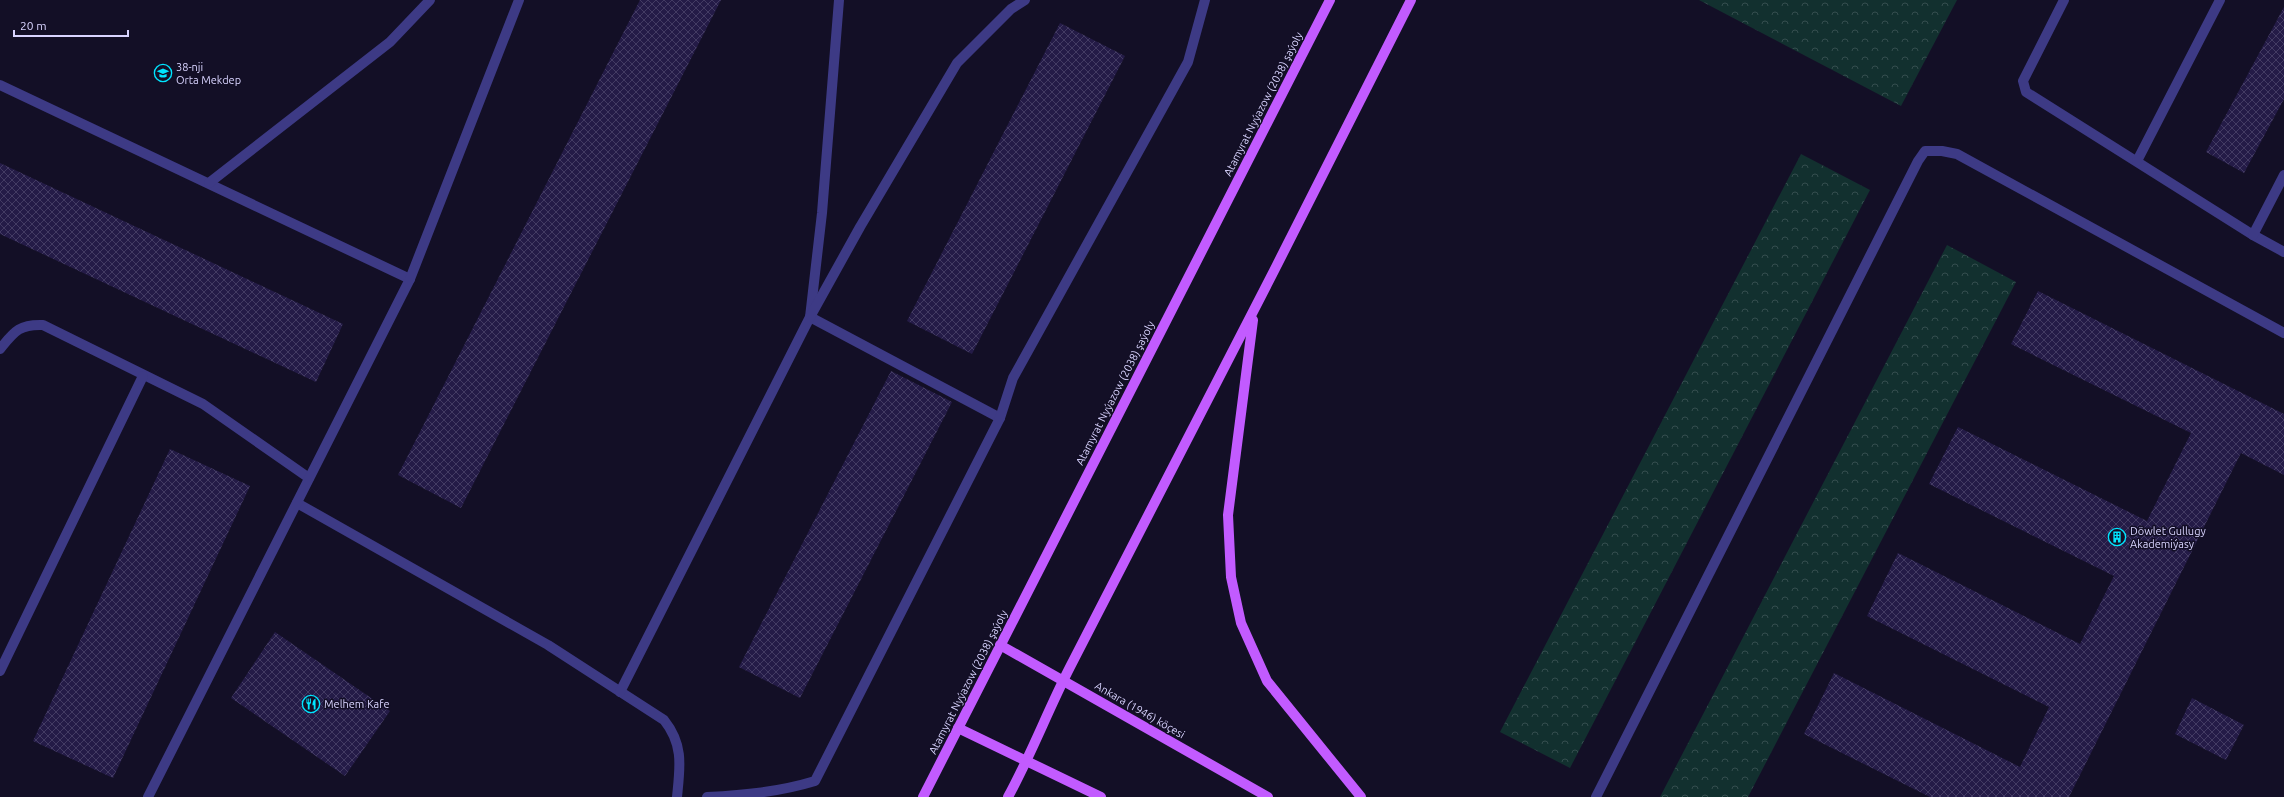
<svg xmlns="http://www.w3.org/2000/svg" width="2284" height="797" viewBox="0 0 2284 797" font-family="Ubuntu,sans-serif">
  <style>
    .forest { fill: url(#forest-crowns) }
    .building { fill: url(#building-cross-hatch) }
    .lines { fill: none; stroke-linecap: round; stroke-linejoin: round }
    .minor { stroke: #3d3a85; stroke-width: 10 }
    .major { stroke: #c25bff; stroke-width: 10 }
    .labels { text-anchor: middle; stroke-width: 3; stroke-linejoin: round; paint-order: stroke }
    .poi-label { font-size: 11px; fill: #d9d4ff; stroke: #130f26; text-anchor: start }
    .street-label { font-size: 11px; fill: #d9d4ff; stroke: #130f26 }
  </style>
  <defs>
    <pattern id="forest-crowns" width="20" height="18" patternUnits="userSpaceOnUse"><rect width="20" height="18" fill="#12302f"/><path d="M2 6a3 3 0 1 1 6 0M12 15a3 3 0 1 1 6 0" fill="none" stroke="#344d4e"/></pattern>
    <pattern id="building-cross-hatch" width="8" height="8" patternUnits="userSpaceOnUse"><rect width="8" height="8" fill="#241b47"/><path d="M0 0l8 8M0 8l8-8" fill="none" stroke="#433b63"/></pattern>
  </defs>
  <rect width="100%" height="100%" fill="#130f26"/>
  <g class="forest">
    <path d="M 1699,0 L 1957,0 L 1901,106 Z"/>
    <path d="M 1801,154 L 1870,190 L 1570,768 L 1500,732 Z"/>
    <path d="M 1947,245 L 2016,282 L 1748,797 L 1660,797 Z"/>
  </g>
  <g class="building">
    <path d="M 640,0 L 721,0 L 461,508 L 398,475 Z"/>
    <path d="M 2284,7 L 2284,99 L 2244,173 L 2206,152 Z"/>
    <path d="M 1060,23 L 1125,56 L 972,354 L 907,321 Z"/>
    <path d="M 0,163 L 343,324 L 316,382 L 0,234 Z"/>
    <path d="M 2038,291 L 2284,414 L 2284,475 L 2241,453 L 2069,797 L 1930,797 L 1804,734 L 1834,673 L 2020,767 L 2049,707 L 1867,616 L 1898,553 L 2080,644 L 2114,576 L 1929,484 L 1958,427 L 2147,521 L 2191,433 L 2011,344 Z"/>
    <path d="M 891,371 L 952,402 L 800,698 L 739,667 Z"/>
    <path d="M 170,449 L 250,486 L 113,778 L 33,741 Z"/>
    <path d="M 275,632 L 390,711 L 345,776 L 231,698 Z"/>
    <path d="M 2192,698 L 2244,725 L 2226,760 L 2175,734 Z"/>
  </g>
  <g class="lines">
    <g class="minor">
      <path d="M 839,0 L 822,213 L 810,317 L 1000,418"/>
      <path d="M 2064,0 L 2023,81 L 2026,92 L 2253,235 L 2284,252"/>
      <path d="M 0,85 L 410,279"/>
      <path d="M 2137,161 L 2220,0"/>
      <path d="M 209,183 L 390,42 L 430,0"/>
      <path d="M 2253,235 L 2284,175"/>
      <path d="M 0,349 C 14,332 19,324 43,325 L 203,404 L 309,478"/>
      <path d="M 297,503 L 548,645 L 664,720 C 684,745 680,767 677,797"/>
      <path d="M 0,671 L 143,376"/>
      <path d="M 620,692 L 810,317 L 860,227 L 957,63 L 1011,9 L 1025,0"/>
      <path d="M 148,797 L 410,279 L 519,0"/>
      <path d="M 707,797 C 744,795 779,792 815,781 L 1000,418 L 1013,378 L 1188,62 L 1205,0"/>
      <path d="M 1596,797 L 1918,161 L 1925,151 L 1942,151 L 1957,154 L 2284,333"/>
    </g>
    <g class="major">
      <path d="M 1253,320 L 1228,515 L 1231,577 L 1241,623 L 1267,681 L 1361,797"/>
      <path d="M 1000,645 L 1268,797"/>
      <path d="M 958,728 L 1101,797"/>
      <path d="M 923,797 L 1330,0"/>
      <path d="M 1008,797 C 1031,755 1048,710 1070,667 C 1185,446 1299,223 1411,0"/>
    </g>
  </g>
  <defs>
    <symbol id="school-ring" viewBox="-11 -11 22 22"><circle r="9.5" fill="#130f26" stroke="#00e5ff" stroke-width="1.5"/><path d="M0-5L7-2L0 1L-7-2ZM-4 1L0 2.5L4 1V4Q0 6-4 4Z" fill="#00e5ff"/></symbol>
    <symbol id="building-ring" viewBox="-11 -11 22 22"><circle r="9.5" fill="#130f26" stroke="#00e5ff" stroke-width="1.5"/><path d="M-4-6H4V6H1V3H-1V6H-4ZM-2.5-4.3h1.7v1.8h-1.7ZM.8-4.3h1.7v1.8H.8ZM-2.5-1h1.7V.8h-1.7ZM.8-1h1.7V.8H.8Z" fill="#00e5ff"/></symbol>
    <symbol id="restaurant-ring" viewBox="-11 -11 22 22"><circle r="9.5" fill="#130f26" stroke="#00e5ff" stroke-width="1.5"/><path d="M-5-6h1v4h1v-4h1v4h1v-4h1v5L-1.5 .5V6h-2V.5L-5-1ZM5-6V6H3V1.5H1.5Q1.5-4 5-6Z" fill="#00e5ff"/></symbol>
  </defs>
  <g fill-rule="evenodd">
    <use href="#school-ring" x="153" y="63" width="20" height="20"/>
    <use href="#building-ring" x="2107" y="527" width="20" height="20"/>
    <use href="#restaurant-ring" x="301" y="694" width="20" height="20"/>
  </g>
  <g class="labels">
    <g class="poi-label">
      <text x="176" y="71">38-nji<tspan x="176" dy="13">Orta Mekdep</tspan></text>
      <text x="2130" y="535">Döwlet Gullugy<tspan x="2130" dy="13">Akademiýasy</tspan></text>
      <text x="324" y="708">Melhem Kafe</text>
    </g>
    <g class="street-label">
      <text transform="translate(1263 104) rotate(-63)" y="4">Atamyrat Nyýazow (2038) şaýoly</text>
      <text transform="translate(1115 393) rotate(-63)" y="4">Atamyrat Nyýazow (2038) şaýoly</text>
      <text transform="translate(968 682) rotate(-63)" y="4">Atamyrat Nyýazow (2038) şaýoly</text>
      <text transform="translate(1140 710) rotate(30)" y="4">Ankara (1946) köçesi</text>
    </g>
  </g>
  <path d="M14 30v6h114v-6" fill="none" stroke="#d9d4ff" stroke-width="2"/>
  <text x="20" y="30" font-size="12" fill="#d9d4ff" stroke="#130f26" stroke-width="3" paint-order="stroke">20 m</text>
</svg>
